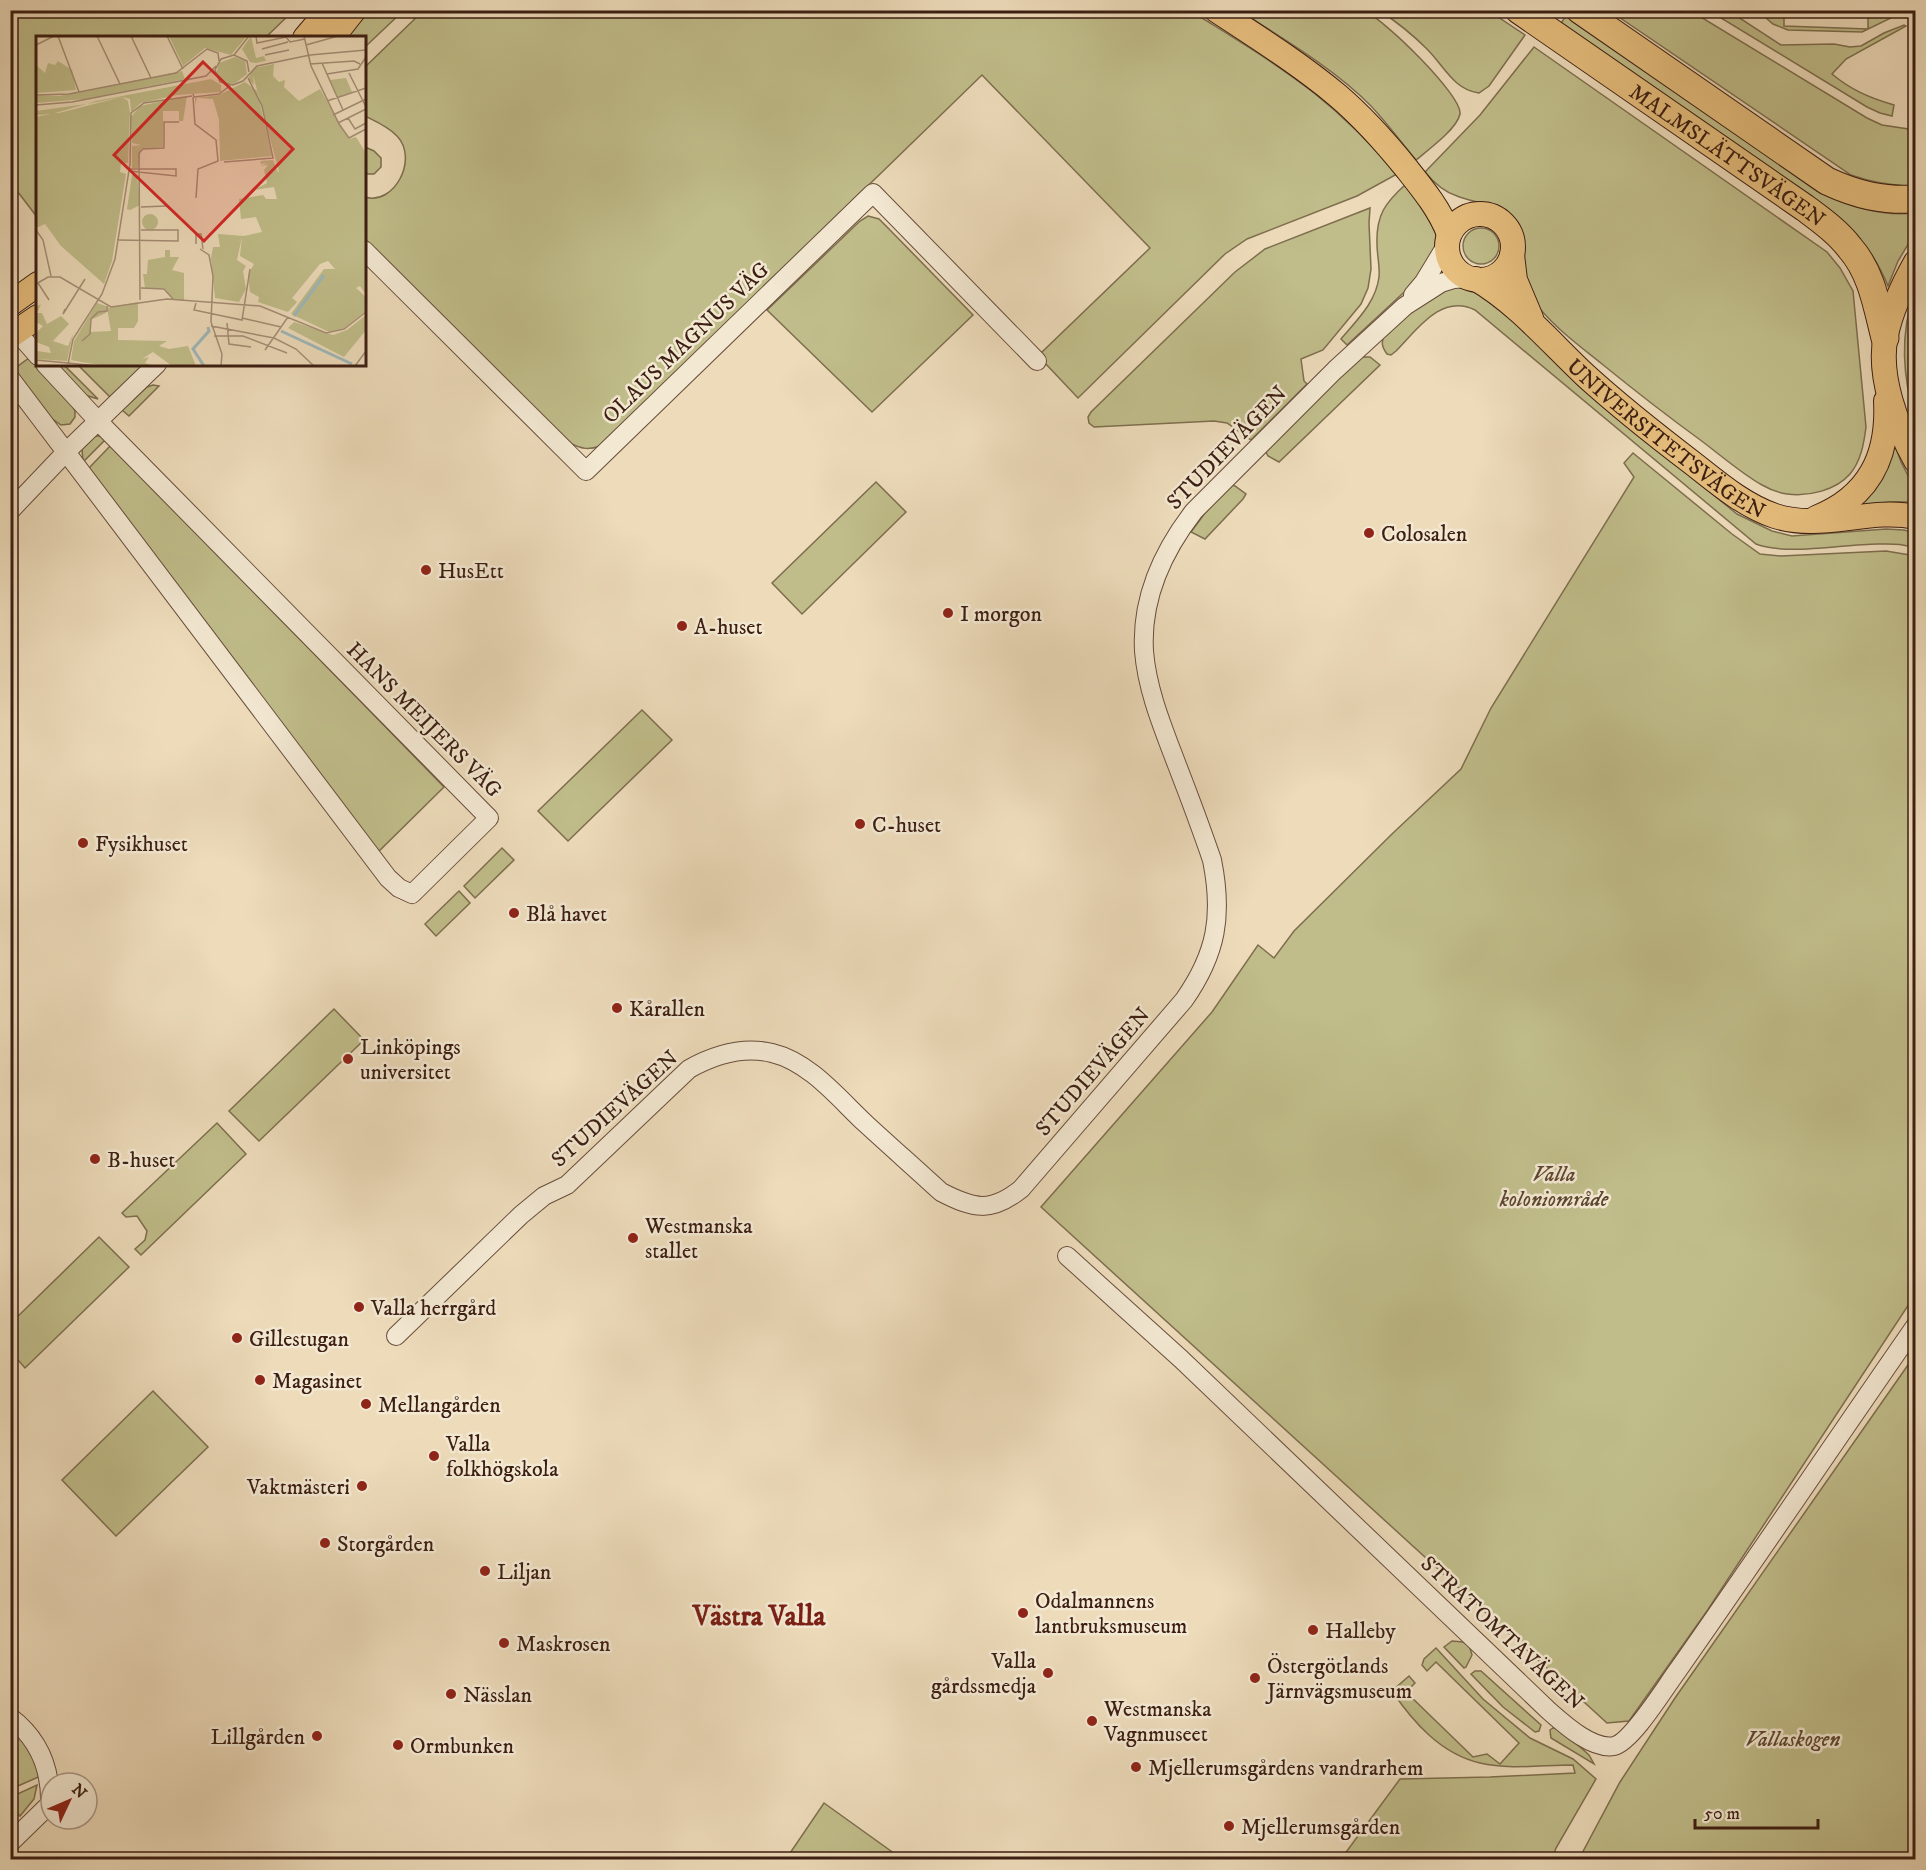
<svg xmlns="http://www.w3.org/2000/svg" width="1926" height="1870" viewBox="0 0 1926 1870" font-family="'IM FELL DW Pica',serif">
  <style>
    .green { fill: #c0bd8a; stroke: #7e6e4e; stroke-width: 1.5 }
    .lines { fill: none; stroke-linecap: round; stroke-linejoin: round }
    .minor-casing { stroke: #684d3c; stroke-width: 20 }
    .major-casing { stroke: #3c1e12; stroke-width: 26 }
    .highway-casing { stroke: #3c1e12; stroke-width: 29 }
    .minor { stroke: #f3e8d2; stroke-width: 18 }
    .major { stroke: #e6be7d; stroke-width: 24 }
    .highway { stroke: #e6be7d; stroke-width: 27 }
    .poi-dot { fill: #8f2418; stroke: #f3e8d2; stroke-width: 2 }
    .labels { text-anchor: middle; stroke-width: 5; stroke-linejoin: round; paint-order: stroke }
    .street-label { font-size: 22px; fill: #3c1e12; stroke: #f3e8d2 }
    .poi-label { font-size: 22px; fill: #3c1e12; stroke: #f3e8d2; text-anchor: start }
    .park-label { font-size: 22px; font-style: italic; fill: #5d4630; stroke: #f3e8d2 }
    .district-label { font-size: 28px; font-weight: bold; fill: #7a1f14; stroke: #f3e8d2 }
    .inset-river { fill: none; stroke: #9fb8bb; stroke-width: 3 }
    .inset-road { fill: none; stroke: #a68f77; stroke-width: 1.5 }
    .view { fill: #d62828; fill-opacity: 0.15; stroke: #d62828; stroke-width: 3 }
    .inset-edge { fill: none; stroke: #3c1e12; stroke-width: 3 }
  </style>
  <rect width="100%" height="100%" fill="#eddbba"/>
  <filter id="stains"><feTurbulence type="fractalNoise" baseFrequency=".00333" numOctaves="4"/><feColorMatrix values="0 0 0 0 .2 0 0 0 0 .09 0 0 0 0 .02 0 0 0 .5 -.17"/></filter>
  <radialGradient id="worn" r=".72"><stop offset=".6" stop-color="#630" stop-opacity="0"/><stop offset="1" stop-color="#630" stop-opacity=".3"/></radialGradient>
  <g class="green">
    <path d="M 11,10 L 293,10 L 293,11 L 266,37 L 38,38 L 37,217 L 11,183 Z"/>
    <path d="M 368,11 L 403,11 L 365,47 L 364,38 L 346,38 Z"/>
    <path d="M 423,11 L 1191,11 C 1232,37 1276,63 1314,93 C 1344,117 1372,145 1397,174 L 1357,196 L 1247,239 L 1225,254 L 1078,398 L 1045,363 L 1041,353 L 1150,248 L 982,75 L 600,446 C 589,450 582,449 572,444 L 365,241 L 365,197 C 394,206 419,159 397,136 C 389,127 375,121 365,116 L 365,67 Z"/>
    <path d="M 1240,11 C 1271,10 1301,10 1332,10 C 1341,10 1356,8 1364,11 C 1382,17 1463,96 1460,114 C 1457,129 1428,150 1416,160 C 1401,142 1387,123 1371,106 C 1336,70 1282,38 1240,11 Z"/>
    <path d="M 1380,11 L 1489,11 L 1525,35 L 1489,86 L 1479,93 C 1454,90 1444,66 1427,49 C 1413,35 1397,22 1380,11 Z"/>
    <path d="M 1610,11 L 1691,11 L 1867,118 L 1882,125 L 1915,130 L 1915,186 C 1892,186 1873,183 1851,175 Z"/>
    <path d="M 1725,11 L 1729,11 L 1781,45 L 1834,44 L 1850,47 L 1861,46 L 1884,33 L 1904,25 L 1906,26 L 1846,59 L 1832,74 C 1851,90 1870,98 1894,105 L 1892,116 L 1880,113 L 1867,107 L 1721,18 Z"/>
    <path d="M 1758,11 L 1770,11 L 1771,13 L 1784,14 L 1784,26 L 1868,29 L 1868,17 L 1892,15 L 1893,17 L 1862,32 L 1788,30 L 1773,24 Z"/>
    <path d="M 1566,16 L 1817,191 C 1848,206 1880,217 1915,213 L 1915,233 L 1898,261 L 1888,286 C 1875,254 1856,230 1829,209 L 1561,23 Z"/>
    <path d="M 1534,47 L 1827,252 L 1840,268 L 1853,291 L 1866,427 C 1864,443 1861,461 1850,474 C 1836,490 1809,497 1787,494 C 1780,493 1769,489 1762,485 C 1742,474 1718,453 1699,439 C 1666,415 1634,390 1602,364 C 1581,347 1559,331 1541,310 C 1528,295 1523,276 1521,256 C 1520,239 1525,233 1511,218 C 1498,204 1475,203 1457,196 C 1444,192 1434,183 1425,172 L 1480,115 Z"/>
    <path d="M 365,147 L 374,151 L 381,158 L 381,167 L 374,174 L 365,174 Z"/>
    <path d="M 1406,184 L 1432,218 L 1439,239 L 1436,251 L 1414,283 L 1347,345 L 1341,339 C 1357,320 1376,302 1379,277 C 1380,266 1377,255 1377,244 C 1376,215 1385,203 1406,184 Z"/>
    <path d="M 1370,208 L 1369,223 L 1371,269 L 1368,288 L 1361,304 L 1323,350 L 1301,359 L 1304,381 L 1307,384 L 1251,440 L 1227,423 L 1214,421 L 1094,427 L 1089,423 L 1088,417 L 1091,412 L 1235,272 L 1265,249 Z"/>
    <path d="M 868,216 L 879,219 L 890,230 L 973,315 L 872,412 L 767,310 L 860,221 Z"/>
    <circle cx="1481" cy="246" r="18"/>
    <path d="M 1467,284 L 1504,312 L 1581,388 L 1737,514 L 1772,531 L 1792,536 L 1886,529 L 1904,530 L 1915,533 L 1915,549 C 1904,543 1891,544 1878,544 C 1842,544 1788,556 1756,544 L 1475,310 C 1441,293 1417,330 1396,351 L 1391,355 L 1387,354 C 1382,347 1381,343 1384,335 L 1434,294 Z"/>
    <path d="M 1915,291 L 1916,291 L 1915,420 C 1903,377 1899,334 1915,291 Z"/>
    <path d="M 1360,357 L 1370,357 L 1380,365 L 1279,462 L 1268,456 L 1266,452 L 1268,448 Z"/>
    <path d="M 29,358 L 70,402 L 75,411 L 75,417 L 70,424 L 61,425 L 51,418 L 14,369 Z"/>
    <path d="M 55,365 L 64,365 L 98,399 L 85,395 Z"/>
    <path d="M 78,365 L 145,365 L 110,397 Z"/>
    <path d="M 153,385 L 159,386 L 129,416 L 122,410 L 147,387 Z"/>
    <path d="M 95,436 L 102,436 L 106,439 L 83,462 L 82,449 Z"/>
    <path d="M 111,445 L 444,787 L 377,853 L 88,469 Z"/>
    <path d="M 1895,445 L 1901,462 L 1915,489 L 1915,503 C 1894,500 1876,503 1854,508 C 1878,488 1887,475 1895,445 Z"/>
    <path d="M 1633,453 L 1732,534 L 1760,554 L 1781,556 L 1886,551 L 1910,555 L 1915,558 L 1915,1295 L 1707,1611 L 1629,1721 L 1607,1723 L 1041,1207 L 1212,1012 L 1258,945 L 1274,958 L 1294,931 L 1393,833 L 1461,769 L 1491,708 L 1634,477 L 1624,463 Z"/>
    <path d="M 876,482 L 906,512 L 802,614 L 772,583 Z"/>
    <path d="M 1232,485 L 1235,486 L 1246,494 L 1243,499 L 1205,539 L 1191,532 L 1205,513 Z"/>
    <path d="M 642,710 L 672,740 L 568,841 L 538,811 Z"/>
    <path d="M 502,848 L 514,860 L 475,898 L 464,886 Z"/>
    <path d="M 459,891 L 470,903 L 436,936 L 425,924 Z"/>
    <path d="M 334,1009 L 364,1040 L 259,1141 L 229,1111 Z"/>
    <path d="M 217,1123 L 246,1154 L 141,1255 L 135,1249 L 145,1240 L 147,1231 L 137,1216 L 126,1217 L 122,1213 Z"/>
    <path d="M 99,1237 L 129,1267 L 25,1368 L 11,1352 L 11,1323 Z"/>
    <path d="M 1915,1355 L 1915,1859 L 1579,1859 L 1620,1782 L 1675,1698 Z"/>
    <path d="M 153,1391 L 208,1447 L 116,1536 L 62,1480 Z"/>
    <path d="M 1452,1641 L 1463,1642 L 1469,1645 L 1472,1655 L 1466,1667 L 1464,1668 L 1444,1647 Z"/>
    <path d="M 1436,1648 L 1483,1699 L 1530,1738 L 1573,1759 L 1596,1779 L 1556,1848 L 1552,1859 L 1341,1859 L 1400,1779 L 1490,1777 L 1575,1773 L 1573,1765 C 1543,1765 1510,1770 1480,1763 C 1441,1754 1413,1722 1392,1691 L 1409,1676 L 1415,1683 L 1406,1692 L 1473,1757 L 1487,1754 L 1500,1764 L 1519,1743 L 1436,1662 L 1427,1671 L 1422,1665 L 1424,1659 Z"/>
    <path d="M 1475,1671 L 1481,1671 L 1541,1725 L 1539,1731 L 1535,1732 L 1503,1707 L 1471,1674 Z"/>
    <path d="M 10,1725 L 16,1727 L 43,1775 L 11,1789 Z"/>
    <path d="M 1553,1728 L 1559,1728 L 1589,1755 L 1594,1764 L 1551,1738 L 1550,1730 Z"/>
    <path d="M 37,1785 L 34,1799 L 20,1816 L 11,1806 L 11,1797 Z"/>
    <path d="M 824,1803 L 902,1859 L 786,1859 Z"/>
  </g>
  <g class="lines">
    <defs>
      <g id="minor">
        <path d="M 364,250 L 586,471 L 873,193 L 1037,361"/>
        <path d="M 1413,295 L 1424,282 L 1447,244"/>
        <path d="M 10,324 L 38,356"/>
        <path d="M 10,378 L 388,878 L 399,888 L 412,894 L 489,818 L 99,422 L 45,364"/>
        <path d="M 10,511 L 67,451 L 157,364"/>
        <path d="M 1067,1256 L 1181,1359 L 1548,1710 C 1564,1724 1592,1750 1614,1746 C 1632,1742 1666,1686 1678,1670 C 1758,1556 1836,1440 1916,1325"/>
        <path d="M 396,1336 L 521,1215 L 544,1196 L 567,1185 L 689,1069 C 714,1055 743,1046 772,1053 C 810,1062 839,1099 866,1124 C 891,1147 916,1169 941,1192 C 974,1209 991,1213 1021,1189 L 1184,1000 C 1217,953 1223,915 1212,860 C 1201,828 1189,796 1177,765 C 1163,728 1147,690 1144,651 C 1141,599 1163,551 1194,511 L 1335,370 L 1405,306 L 1441,283 L 1454,279 L 1470,278"/>
        <path d="M 10,1717 C 39,1739 51,1769 50,1804 L 10,1843"/>
      </g>
      <g id="major">
        <path d="M 1216,10 C 1257,37 1300,64 1337,95 C 1363,117 1386,143 1407,169 C 1423,189 1440,210 1449,234"/>
        <path d="M 305,38 L 329,10"/>
        <path d="M 332,38 L 354,10"/>
        <circle cx="1480" cy="247" r="33"/>
        <path d="M 1512,255 L 1515,280 L 1531,318"/>
        <path d="M 1916,262 C 1903,285 1891,310 1886,335 C 1877,375 1897,427 1916,461"/>
        <path id="s1" d="M 1476,279 C 1517,303 1550,342 1585,375 C 1620,407 1657,436 1695,465 C 1719,484 1745,506 1775,516 C 1821,531 1870,507 1916,517"/>
        <path d="M 10,304 L 38,284"/>
        <path d="M 10,336 L 38,317"/>
        <path d="M 1816,518 C 1869,497 1889,456 1886,401"/>
      </g>
      <g id="highway">
        <path id="s2" d="M 1519,10 L 1805,208 C 1821,220 1838,232 1850,248 C 1872,273 1877,307 1885,338"/>
        <path d="M 1580,10 L 1827,181 C 1857,195 1883,201 1916,199"/>
      </g>
    </defs>
    <use href="#minor" class="minor-casing"/>
    <use href="#major" class="major-casing"/>
    <use href="#highway" class="highway-casing"/>
    <use href="#minor" class="minor"/>
    <use href="#major" class="major"/>
    <use href="#highway" class="highway"/>
  </g>
  <g class="poi-dot">
    <circle cx="1369" cy="533" r="6"/>
    <circle cx="426" cy="570" r="6"/>
    <circle cx="948" cy="613" r="6"/>
    <circle cx="682" cy="626" r="6"/>
    <circle cx="860" cy="824" r="6"/>
    <circle cx="83" cy="843" r="6"/>
    <circle cx="514" cy="913" r="6"/>
    <circle cx="617" cy="1008" r="6"/>
    <circle cx="348" cy="1059" r="6"/>
    <circle cx="95" cy="1159" r="6"/>
    <circle cx="633" cy="1238" r="6"/>
    <circle cx="359" cy="1307" r="6"/>
    <circle cx="237" cy="1338" r="6"/>
    <circle cx="260" cy="1380" r="6"/>
    <circle cx="366" cy="1404" r="6"/>
    <circle cx="434" cy="1456" r="6"/>
    <circle cx="362" cy="1486" r="6"/>
    <circle cx="325" cy="1543" r="6"/>
    <circle cx="485" cy="1571" r="6"/>
    <circle cx="1023" cy="1613" r="6"/>
    <circle cx="1313" cy="1630" r="6"/>
    <circle cx="504" cy="1643" r="6"/>
    <circle cx="1048" cy="1673" r="6"/>
    <circle cx="1255" cy="1678" r="6"/>
    <circle cx="451" cy="1694" r="6"/>
    <circle cx="1092" cy="1721" r="6"/>
    <circle cx="317" cy="1736" r="6"/>
    <circle cx="398" cy="1745" r="6"/>
    <circle cx="1136" cy="1767" r="6"/>
    <circle cx="1229" cy="1826" r="6"/>
  </g>
  <g class="labels">
    <g class="street-label">
      <text dy="8" stroke="none"><textPath href="#s2" startOffset="254">MALMSLÄTTSVÄGEN</textPath></text>
      <text transform="translate(685 342) rotate(-44)" y="8">OLAUS MAGNUS VÄG</text>
      <text dy="8" stroke="none"><textPath href="#s1" startOffset="249">UNIVERSITETSVÄGEN</textPath></text>
      <text transform="translate(1226 447) rotate(-46)" y="8">STUDIEVÄGEN</text>
      <text transform="translate(425 719) rotate(45)" y="8">HANS MEIJERS VÄG</text>
      <text transform="translate(1092 1071) rotate(-49)" y="8">STUDIEVÄGEN</text>
      <text transform="translate(614 1108) rotate(-42)" y="8">STUDIEVÄGEN</text>
      <text transform="translate(1503 1632) rotate(43)" y="8">STRATOMTAVÄGEN</text>
    </g>
    <g class="poi-label">
      <text x="1381" y="541">Colosalen</text>
      <text x="438" y="578">HusEtt</text>
      <text x="960" y="621">I morgon</text>
      <text x="694" y="634">A-huset</text>
      <text x="872" y="832">C-huset</text>
      <text x="95" y="851">Fysikhuset</text>
      <text x="526" y="921">Blå havet</text>
      <text x="629" y="1016">Kårallen</text>
      <text x="360" y="1054">Linköpings<tspan x="360" dy="25">universitet</tspan></text>
      <text x="107" y="1167">B-huset</text>
      <text x="645" y="1233">Westmanska<tspan x="645" dy="25">stallet</tspan></text>
      <text x="371" y="1315">Valla herrgård</text>
      <text x="249" y="1346">Gillestugan</text>
      <text x="272" y="1388">Magasinet</text>
      <text x="378" y="1412">Mellangården</text>
      <text x="446" y="1451">Valla<tspan x="446" dy="25">folkhögskola</tspan></text>
      <text x="350" y="1494" text-anchor="end">Vaktmästeri</text>
      <text x="337" y="1551">Storgården</text>
      <text x="497" y="1579">Liljan</text>
      <text x="1035" y="1608">Odalmannens<tspan x="1035" dy="25">lantbruksmuseum</tspan></text>
      <text x="1325" y="1638">Halleby</text>
      <text x="516" y="1651">Maskrosen</text>
      <text x="1036" y="1668" text-anchor="end">Valla<tspan x="1036" dy="25">gårdssmedja</tspan></text>
      <text x="1267" y="1673">Östergötlands<tspan x="1267" dy="25">Järnvägsmuseum</tspan></text>
      <text x="463" y="1702">Nässlan</text>
      <text x="1104" y="1716">Westmanska<tspan x="1104" dy="25">Vagnmuseet</tspan></text>
      <text x="305" y="1744" text-anchor="end">Lillgården</text>
      <text x="410" y="1753">Ormbunken</text>
      <text x="1148" y="1775">Mjellerumsgårdens vandrarhem</text>
      <text x="1241" y="1834">Mjellerumsgården</text>
    </g>
    <g class="park-label">
      <text x="1554" y="1181">Valla<tspan x="1554" dy="25">koloniområde</tspan></text>
      <text x="1793" y="1746">Vallaskogen</text>
    </g>
    <g class="district-label">
      <text x="759" y="1625">Västra Valla</text>
    </g>
  </g>
  <g transform="translate(36 36)">
    <rect width="330" height="330" fill="#eddbba"/>
    <path d="M 133,0 L 211,0 L 195,19 L 169,12 L 147,30 ZM 215,0 L 220,22 L 228,20 L 230,25 L 257,19 L 220,27 L 214,26 L 206,13 ZM 199,21 L 209,25 L 211,38 L 198,48 L 186,46 L 180,39 L 183,27 ZM 22,25 L 36,34 L 40,54 L 0,57 L 0,29 L 9,37 L 12,27 L 19,29 ZM 238,28 L 237,40 L 243,46 L 249,44 L 248,51 L 263,65 L 284,53 L 313,103 L 320,101 L 330,117 L 330,259 L 324,250 L 320,252 L 330,261 L 330,275 L 308,292 L 293,296 L 255,278 L 288,233 L 299,233 L 292,225 L 284,228 L 256,262 L 261,266 L 252,276 L 222,266 L 223,261 L 214,256 L 212,239 L 218,228 L 204,220 L 206,201 L 201,224 L 210,230 L 207,235 L 210,253 L 203,266 L 179,262 L 175,222 L 177,211 L 184,211 L 182,198 L 208,200 L 226,196 L 220,181 L 205,183 L 203,163 L 227,159 L 230,163 L 241,163 L 238,151 L 218,154 L 231,147 L 228,134 L 232,129 L 224,130 L 232,127 L 224,128 L 225,125 L 237,124 L 242,136 L 243,136 L 217,39 L 218,49 L 212,43 L 218,32 ZM 146,35 L 149,43 L 49,63 L 0,67 L 0,59 L 23,60 ZM 310,42 L 316,56 L 302,61 L 294,44 ZM 175,43 L 185,49 L 185,56 L 141,59 L 105,67 L 95,76 L 94,63 L 86,61 L 51,68 L 60,65 ZM 209,46 L 221,55 L 236,120 L 184,125 L 183,84 L 177,63 L 161,62 L 159,69 L 159,62 L 183,59 ZM 151,60 L 147,85 L 143,85 L 143,75 L 127,75 L 127,111 L 105,113 L 102,132 L 96,132 L 96,110 L 105,109 L 96,107 L 95,81 L 104,70 ZM 86,61 L 92,65 L 94,77 L 92,127 L 85,127 L 84,136 L 90,138 L 76,225 L 68,248 L 25,210 L 9,188 L 0,192 L 0,81 L 15,78 L 0,79 L 0,75 L 50,68 L 19,77 L 23,77 ZM 96,139 L 101,139 L 104,169 L 94,174 L 91,173 ZM106 186a8 8 0 1 1 16 0a8 8 0 1 1-16 0ZM 129,214 L 134,214 L 134,221 L 143,221 L 136,234 L 148,237 L 148,265 L 137,263 L 128,252 L 109,252 L 107,238 L 111,238 L 112,224 L 129,221 ZM 102,266 L 102,285 L 98,292 L 82,292 L 82,304 L 131,305 L 123,310 L 133,313 L 152,310 L 160,330 L 136,330 L 117,316 L 106,323 L 113,321 L 109,327 L 119,330 L 68,330 L 35,324 L 38,305 L 61,267 L 70,270 L 70,277 L 54,284 L 54,296 L 75,295 L 71,272 ZM 5,268 L 1,277 L 6,277 L 11,288 L 25,280 L 33,288 L 17,305 L 32,310 L 37,298 L 31,325 L 0,323 L 1,315 L 15,317 L 13,311 L 0,306 L 0,297 L 7,290 L 0,286 L 0,271 ZM 330,279 L 330,294 L 308,321 L 252,292 L 258,286 L 297,299 L 311,294 Z" fill="#c0bd8a"/>
    <path class="inset-river" d="M 258,280 L 288,239M 245,295 L 316,328M 168,330 L 157,313 L 173,295 L 172,291"/>
    <path class="inset-road" d="M 22,0 L 43,56M 61,0 L 84,48M 95,0 L 115,42M 131,0 L 147,33M 220,0 L 221,7 L 250,1 L 254,6 L 269,3M 268,0 L 275,30 L 303,88 L 313,102 L 330,93M 0,9 L 18,0M 270,9 L 302,0M 226,13 L 252,6M 198,19 L 213,0M 229,19 L 253,14M 286,27 L 307,74M 274,28 L 318,25 L 324,28M 213,36 L 211,25 L 198,19 L 185,23 L 179,34 L 184,46 L 197,49 L 207,45 L 221,30 L 274,19 L 330,14M 313,37 L 330,71M 291,38 L 322,33 L 330,21M 157,58 L 158,61 L 183,58 L 195,49M 0,59 L 33,58 L 140,37 L 171,13 L 182,17 L 183,25M 157,61 L 159,88 L 180,104 L 182,125 L 162,133 L 160,162M 291,65 L 330,52M 0,69 L 36,66 L 170,40 L 180,30M 297,79 L 330,63M 312,82 L 319,93 L 330,87M 302,87 L 330,73M 188,126 L 237,122 L 226,70 L 212,42M 93,135 L 140,140 L 140,133 L 93,133M 105,171 L 130,170M 0,194 L 7,204 L 15,240M 81,204 L 142,205 L 142,194 L 105,194M 160,208 L 160,198 L 165,198 L 167,213M 164,213 L 173,219 L 177,240 L 175,286 L 186,318 L 185,330M 2,247 L 13,264M 0,248 L 12,241 L 24,241 L 75,271 L 131,263 L 224,270 L 290,297 L 308,293 L 330,276M 105,252 L 128,253 L 137,263M 104,264 L 103,117 L 107,113 L 128,112 L 128,86 L 143,86M 160,267 L 158,274 L 206,284 L 214,233M 29,273 L 27,278 L 49,243M 206,282 L 245,291M 191,287 L 193,308 L 215,311M 175,290 L 238,302M 178,300 L 207,300 L 251,317M 238,302 L 260,313 L 278,330M 46,305 L 54,298 L 55,283 L 62,276 L 71,275 L 71,270M 229,314 L 252,281M 0,324 L 63,330M 32,328 L 37,303 L 66,258 L 79,223 L 94,128 L 95,77 L 108,67 L 156,60M 319,330 L 330,315"/>
    <path class="view" d="M 167,26 L 257,113 L 168,205 L 78,119 Z"/>
    <rect width="330" height="330" class="inset-edge"/>
  </g>
  <rect width="1926" height="1870" fill="none" stroke="#eddbba" stroke-width="36"/>
  <rect x="12" y="12" width="1902" height="1846" fill="none" stroke="#3c1e12" stroke-width="3"/>
  <rect x="18" y="18" width="1890" height="1834" fill="none" stroke="#3c1e12" stroke-width="1.5"/>
  <g transform="translate(69 1801) rotate(46)"><circle r="28" fill="#f3e8d2" stroke="#aa9785" stroke-width="1.5"/>
  <path d="M0-4.5L10 22L0 15L-10 22Z" fill="#8f2418"/>
  <text y="-9" font-size="16" font-weight="bold" text-anchor="middle" fill="#3c1e12">N</text>
  </g>
  <path d="M1695 1819v9h123v-9" fill="none" stroke="#3c1e12" stroke-width="3"/>
  <text x="1704" y="1819" font-size="18" fill="#3c1e12" stroke="#f3e8d2" stroke-width="4.5" paint-order="stroke">50 m</text>
  <rect width="100%" height="100%" filter="url(#stains)"/>
  <rect width="100%" height="100%" fill="url(#worn)"/>
</svg>
